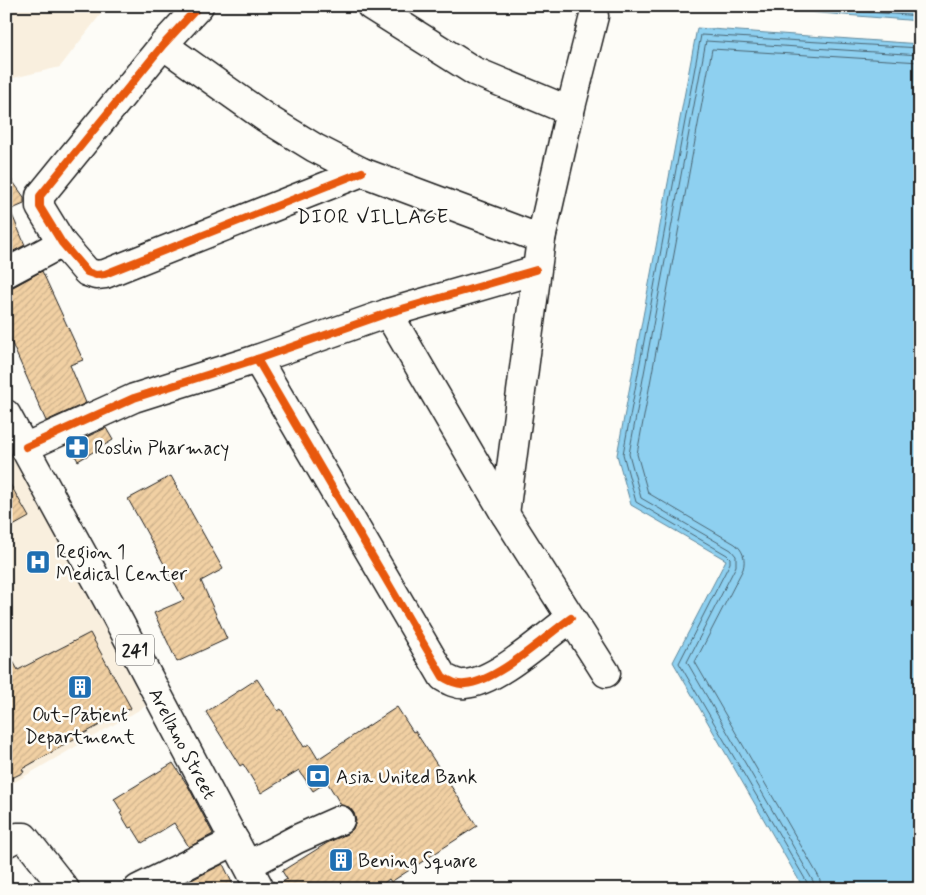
<svg xmlns="http://www.w3.org/2000/svg" width="926" height="895" viewBox="0 0 926 895" font-family="Mynerve,sans-serif">
  <style>
    .built { fill: #f9efde }
    .water { fill: #8ed0f0; stroke: #60889b }
    .lines { fill: none; stroke-linecap: round; stroke-linejoin: round }
    .shore { stroke: #4a6471; stroke-width: 1 }
    .building { fill: url(#building-hatch); stroke: #1c1c1c }
    .minor-casing { stroke: #1c1c1c; stroke-width: 31 }
    .highway-casing { stroke: #1c1c1c; stroke-width: 31 }
    .minor { stroke: #fdfcf7; stroke-width: 28 }
    .highway { stroke: #fdfcf7; stroke-width: 28 }
    .cycleway-casing { stroke: #fdfcf7; stroke-width: 11 }
    .cycleway { stroke: #e8590c; stroke-width: 8 }
    .labels { text-anchor: middle; stroke-width: 5; stroke-linejoin: round; paint-order: stroke }
    .shield { fill: #fdfcf7; stroke: #605f5e; stroke-width: 1 }
    .shield-label { font-size: 18px; font-weight: bold; fill: #1c1c1c }
    .poi-label { font-size: 19px; fill: #1c1c1c; stroke: #fdfcf7; text-anchor: start }
    .street-label { font-size: 19px; fill: #1c1c1c; stroke: #fdfcf7 }
    .neighbourhood-label { font-size: 20px; letter-spacing: 1px; fill: #1c1c1c; stroke: #fdfcf7 }
  </style>
  <defs>
    <pattern id="building-hatch" width="6" height="6" patternUnits="userSpaceOnUse" patternTransform="scale(1.25)"><rect width="6" height="6" fill="#f1d0a3"/><path d="M-1 1l2-2M0 6l6-6M5 7l2-2" fill="none" stroke="#ceb28c"/></pattern>
  </defs>
  <rect width="100%" height="100%" fill="#fdfcf7"/>
  <filter id="ink" filterUnits="userSpaceOnUse"><feTurbulence type="fractalNoise" baseFrequency=".02" numOctaves="2"/><feDisplacementMap in="SourceGraphic" scale="10" xChannelSelector="R" yChannelSelector="G"/><feConvolveMatrix kernelMatrix="1 2 1 2 8 2 1 2 1" color-interpolation-filters="sRGB"/></filter>
  <g filter="url(#ink)">
    <g class="built">
      <path d="M 6,6 L 107,6 L 60,67 L 9,79 L 6,73 Z"/>
      <path d="M 6,437 L 146,706 L 6,787 Z"/>
    </g>
    <g class="water">
      <path d="M 671,6 L 920,6 L 920,21 L 807,12 L 675,8 Z"/>
      <path d="M 697,28 L 920,44 L 920,889 L 804,889 L 673,662 L 726,560 L 631,505 L 617,455 Z"/>
    </g>
    <g class="lines">
      <g class="shore">
        <path d="M 789,6 L 920,16"/>
        <path d="M 808,889 L 808,884 L 679,663 L 730,563 L 730,558 L 727,555 L 636,502 L 623,454 L 701,35 L 920,48"/>
        <path d="M 815,889 L 813,881 L 687,662 L 736,566 L 736,556 L 731,550 L 641,498 L 629,454 L 706,41 L 920,55"/>
        <path d="M 822,889 L 819,877 L 695,662 L 743,569 C 746,559 743,550 735,544 L 648,493 L 637,454 L 712,49 L 920,62"/>
      </g>
    </g>
    <g class="building">
      <path d="M 6,172 L 24,197 L 24,204 L 10,210 L 25,245 L 6,255 Z"/>
      <path d="M 42,271 L 83,360 L 70,365 L 86,403 L 46,421 L 6,330 L 6,289 L 13,287 Z"/>
      <path d="M 106,428 L 113,440 L 78,461 L 69,445 Z"/>
      <path d="M 171,476 L 223,569 L 201,581 L 227,639 L 177,662 L 154,613 L 184,600 L 128,499 Z"/>
      <path d="M 6,477 L 29,517 L 6,530 Z"/>
      <path d="M 90,633 L 131,708 L 61,746 L 61,747 L 22,769 L 24,772 L 6,781 L 6,740 L 9,744 L 12,743 L 6,733 L 6,649 L 18,670 Z"/>
      <path d="M 257,679 L 278,711 L 281,709 L 304,747 L 309,744 L 318,759 L 397,707 L 413,732 L 415,731 L 477,826 L 391,882 L 389,879 L 377,889 L 275,889 L 275,887 L 287,879 L 282,871 L 327,843 L 347,834 L 353,829 L 356,821 L 354,813 L 349,807 L 341,805 L 327,782 L 313,791 L 299,770 L 261,793 L 243,764 L 240,766 L 206,712 Z"/>
      <path d="M 173,763 L 188,786 L 213,834 L 189,847 L 174,823 L 142,843 L 132,827 L 129,828 L 120,813 L 122,812 L 114,799 Z"/>
      <path d="M 223,864 L 235,889 L 174,889 Z"/>
    </g>
    <g class="lines">
      <defs>
        <g id="minor">
          <path d="M 199,6 L 163,45 L 40,196 L 40,207 L 62,243 L 87,272 L 96,275 L 105,274 L 362,172"/>
          <path d="M 371,6 L 474,71 L 570,111"/>
          <path d="M 163,45 L 266,118 L 315,148 L 362,172 L 541,239"/>
          <path d="M 6,273 L 62,243"/>
          <path d="M 388,313 L 505,514 L 606,673"/>
          <path d="M 257,359 L 443,677 C 450,681 457,685 465,684 C 497,682 544,637 571,618"/>
          <path d="M 26,447 L 134,398 L 257,359 L 388,313 L 536,270"/>
          <path d="M 505,514 L 541,239 L 570,111 L 594,16"/>
          <path d="M 6,843 L 17,837 L 24,837 L 65,889"/>
          <path d="M 248,865 L 297,839 L 340,820"/>
          <path d="M 138,889 L 235,841"/>
        </g>
        <g id="highway">
          <path id="s1" d="M 6,414 L 112,608 L 260,889"/>
        </g>
      </defs>
      <use href="#minor" class="minor-casing"/>
      <use href="#highway" class="highway-casing"/>
      <use href="#minor" class="minor"/>
      <use href="#highway" class="highway"/>
      <defs>
        <g id="cycleway">
          <path d="M 199,6 L 163,45 L 40,196 L 40,207 L 62,243 L 87,272 L 96,275 L 105,274 L 362,172"/>
          <path d="M 257,359 L 443,677 C 450,681 457,685 465,684 C 497,682 544,637 571,618"/>
          <path d="M 26,447 L 134,398 L 257,359 L 388,313 L 536,270"/>
        </g>
      </defs>
      <use href="#cycleway" class="cycleway-casing"/>
      <use href="#cycleway" class="cycleway"/>
    </g>
  </g>
  <defs>
    <symbol id="pharmacy-square" viewBox="-11 -11 22 22"><rect x="-9" y="-9" width="18" height="18" rx="4" fill="#1f6fb2" stroke="#fdfcf7"/><path d="M-2-6h4v4h4v4h-4v4h-4v-4h-4v-4h4Z" fill="#fff"/></symbol>
    <symbol id="hospital-square" viewBox="-11 -11 22 22"><rect x="-9" y="-9" width="18" height="18" rx="4" fill="#1f6fb2" stroke="#fdfcf7"/><path d="M-5-5h3v3.5h4V-5h3V5h-3V1.5h-4V5h-3Z" fill="#fff"/></symbol>
    <symbol id="building-square" viewBox="-11 -11 22 22"><rect x="-9" y="-9" width="18" height="18" rx="4" fill="#1f6fb2" stroke="#fdfcf7"/><path d="M-4-6H4V6H1V3H-1V6H-4ZM-2.5-4.3h1.7v1.8h-1.7ZM.8-4.3h1.7v1.8H.8ZM-2.5-1h1.7V.8h-1.7ZM.8-1h1.7V.8H.8Z" fill="#fff"/></symbol>
    <symbol id="bank-square" viewBox="-11 -11 22 22"><rect x="-9" y="-9" width="18" height="18" rx="4" fill="#1f6fb2" stroke="#fdfcf7"/><path d="M-6-4H6V4H-6ZM0-2.3a2.3 2.3 0 1 0 0 4.6a2.3 2.3 0 1 0 0-4.6Z" fill="#fff"/></symbol>
  </defs>
  <g fill-rule="evenodd">
    <use href="#pharmacy-square" x="63" y="433" width="28" height="28"/>
    <use href="#hospital-square" x="24" y="548" width="28" height="28"/>
    <use href="#building-square" x="66" y="673" width="28" height="28"/>
    <use href="#bank-square" x="304" y="762" width="28" height="28"/>
    <use href="#building-square" x="327" y="846" width="28" height="28"/>
  </g>
  <g class="labels">
    <rect class="shield" x="116" y="634.5" width="38" height="31" rx="4"/>
    <g class="shield-label">
      <text x="135" y="656">241</text>
    </g>
    <g class="poi-label">
      <text x="94" y="454">Roslin Pharmacy</text>
      <text x="56" y="558">Region 1<tspan x="56" dy="22">Medical Center</tspan></text>
      <text x="80" y="721" text-anchor="middle">Out-Patient<tspan x="80" dy="22">Department</tspan></text>
      <text x="336" y="783">Asia United Bank</text>
      <text x="358" y="867">Bening Square</text>
    </g>
    <g class="street-label">
      <text dy="7" stroke="none"><textPath href="#s1" startOffset="374">Arellano Street</textPath></text>
    </g>
    <g class="neighbourhood-label">
      <text x="373" y="223">DIOR VILLAGE</text>
    </g>
  </g>
  <rect width="926" height="895" fill="none" stroke="#fdfcf7" stroke-width="25"/>
  <rect x="12" y="12" width="901" height="870" fill="none" stroke="#1c1c1c" stroke-width="2" filter="url(#ink)"/>
</svg>
